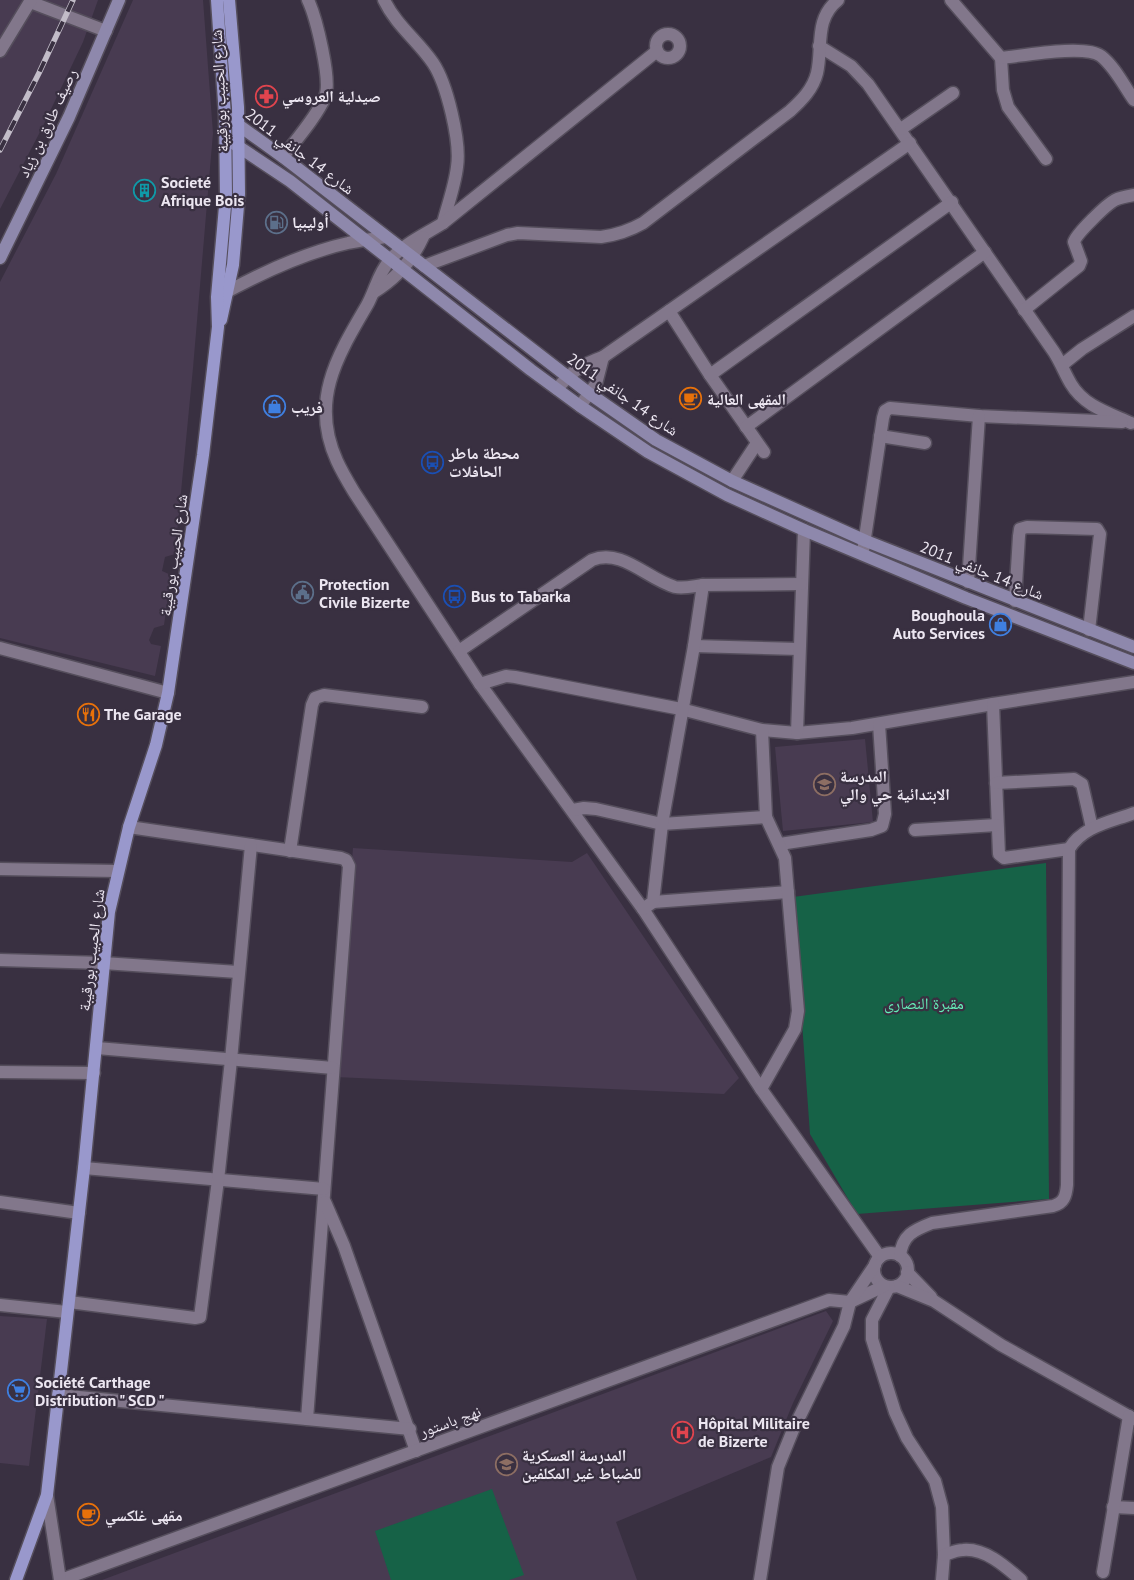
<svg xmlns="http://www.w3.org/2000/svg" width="1134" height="1580" viewBox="0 0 1134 1580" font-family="'PT Sans','Noto Naskh Arabic',sans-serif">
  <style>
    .built { fill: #483b51 }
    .green { fill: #166247 }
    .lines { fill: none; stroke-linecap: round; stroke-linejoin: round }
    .minor-casing { stroke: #554e5c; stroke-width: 15 }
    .tertiary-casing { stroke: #554e5c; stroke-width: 15 }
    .secondary-casing { stroke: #554e5c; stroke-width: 15 }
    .primary-casing { stroke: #554e5c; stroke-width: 15 }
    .minor { stroke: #82778b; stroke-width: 12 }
    .tertiary { stroke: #82778b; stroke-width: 12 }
    .secondary { stroke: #8e88ac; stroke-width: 12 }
    .primary { stroke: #9998cc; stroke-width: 12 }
    .rail-casing { stroke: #c2bcc8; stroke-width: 5.5 }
    .rail { stroke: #393041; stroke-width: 4; stroke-dasharray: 11; stroke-linecap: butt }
    .labels { text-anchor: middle; stroke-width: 4.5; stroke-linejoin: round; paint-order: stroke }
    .street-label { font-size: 16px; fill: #ece6f1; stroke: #393041 }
    .poi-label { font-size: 16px; font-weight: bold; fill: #ece6f1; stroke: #393041; text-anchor: start }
    .park-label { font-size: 16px; fill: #65eeb8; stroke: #393041 }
  </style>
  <rect width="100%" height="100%" fill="#393041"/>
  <g class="built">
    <path d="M 0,0 L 98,0 L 83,42 L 42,128 L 0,209 Z"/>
    <path d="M 133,0 L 203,0 L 213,133 L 193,368 L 175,554 L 165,557 L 162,571 L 171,575 L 164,625 L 154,628 L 149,640 L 151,644 L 161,646 L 155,676 L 0,638 L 0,282 L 56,174 Z"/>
    <path d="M 865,739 L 873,822 L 783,831 L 775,747 Z"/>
    <path d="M 353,848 L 572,862 L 587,853 L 739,1078 L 724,1094 L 335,1077 Z"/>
    <path d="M 826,1311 L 833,1321 L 793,1403 L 771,1457 L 616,1522 L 637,1580 L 102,1580 Z"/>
    <path d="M 0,1316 L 47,1319 L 29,1466 L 0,1463 Z"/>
  </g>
  <g class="green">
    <path d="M 1046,863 L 1049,1199 L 857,1214 L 810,1134 L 793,897 Z"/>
    <path d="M 492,1489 L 524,1575 L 509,1580 L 391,1580 L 375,1531 Z"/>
  </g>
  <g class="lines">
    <defs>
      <g id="minor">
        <path d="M 384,0 C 396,25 418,41 433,63 C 447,84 461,142 457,167 C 455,185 448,204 443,223"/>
        <path d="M 951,0 L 1001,58 L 1003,90 L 1008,107 L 1046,159"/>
        <path d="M 30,2 L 106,31"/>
        <circle cx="668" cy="46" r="12"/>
        <path d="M 819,46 L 851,66 L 868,84 L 1054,352 C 1061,363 1065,374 1071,384 C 1084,406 1109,413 1131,423"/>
        <path d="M 0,51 L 31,0"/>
        <path d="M 657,51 L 443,223 C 426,234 403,244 390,260 C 378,273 375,292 366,307 C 336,358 310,402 337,461 C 342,472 348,482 354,492 L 480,684 L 643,909 L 761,1089 L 880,1257"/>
        <path d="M 1001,58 C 1022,56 1085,44 1101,56 C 1115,67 1124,86 1134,100"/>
        <path d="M 901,129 L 953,93"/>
        <path d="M 283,157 C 296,140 317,116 325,97 C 332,81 316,17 308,0"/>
        <path d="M 424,266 L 507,235 L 518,233 L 601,237 C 616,235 629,231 643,223 L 790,111 C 802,100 813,89 817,73 C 823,47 814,19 838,0"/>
        <path d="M 374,292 C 397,278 412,261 423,237"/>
        <path d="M 219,296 C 259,274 303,253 348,243 C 360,240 373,239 386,237"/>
        <path d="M 1024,310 L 1079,266 L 1081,261 L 1074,242 C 1076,234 1107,204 1115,200 C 1121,197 1128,196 1134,195"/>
        <path d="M 669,311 L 710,375 L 764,452"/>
        <path d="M 1062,365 L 1082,349 L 1134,316"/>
        <path d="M 710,375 L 952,202"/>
        <path d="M 557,389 C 572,371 581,365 603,357 L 910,143"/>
        <path d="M 580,406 L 596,384 L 603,357"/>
        <path d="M 746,427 L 985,252"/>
        <path d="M 880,436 L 925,443"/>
        <path d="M 732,481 L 757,443"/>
        <path d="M 863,551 L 883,418 L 885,411 L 890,408 L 979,416 L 1122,422"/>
        <path d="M 968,582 L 979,416"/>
        <path d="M 1015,601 L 1019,536 L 1020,529 L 1027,527 L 1097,529 L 1100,534 L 1089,630"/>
        <path d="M 694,646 L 799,649"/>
        <path d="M 0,648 L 168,693"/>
        <path d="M 459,651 L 592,560 C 622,548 647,579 675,587 C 684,589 694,586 703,585"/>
        <path d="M 480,684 L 506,676 L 515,677 L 681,709 L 762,730 L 797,733 L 852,728 L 993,704 L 1134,682"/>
        <path d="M 993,704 L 999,854 L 1004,858 L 1069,849"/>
        <path d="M 797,733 L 804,530"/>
        <path d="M 996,783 L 1074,779 L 1082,784 L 1092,828"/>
        <path d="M 573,810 L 584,808 L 596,809 L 662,824 L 766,817"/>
        <path d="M 129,827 L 341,858 L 346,860 L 349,866 L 307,1419"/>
        <path d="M 915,830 L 997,825"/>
        <path d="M 780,844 L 871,830 L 882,826 L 885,814 L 879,724"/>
        <path d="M 290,851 L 312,705 L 315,698 L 324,695 L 422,707"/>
        <path d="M 0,869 L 117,871"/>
        <path d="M 653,902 L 788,892"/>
        <path d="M 643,909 L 653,902 L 662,824 L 694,646 L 703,585 L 801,584"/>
        <path d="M 0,960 L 103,963 L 238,972"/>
        <path d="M 97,1048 L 333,1068"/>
        <path d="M 0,1072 L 94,1073"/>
        <path d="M 761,1089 L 795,1029 L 798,1011 L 785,858 L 766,817 L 762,730"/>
        <path d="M 84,1168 L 324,1189"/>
        <path d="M 0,1202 L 79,1213"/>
        <path d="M 325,1202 L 344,1246 L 416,1451"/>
        <circle cx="891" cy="1270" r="17"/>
        <path d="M 900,1256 C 902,1235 914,1230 932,1223 L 1053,1206 C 1064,1203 1066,1196 1067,1185 L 1069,849 C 1083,826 1110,822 1134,813"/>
        <path d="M 907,1272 L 931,1297"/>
        <path d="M 897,1286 L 934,1301 L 1001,1345 L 1134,1419"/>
        <path d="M 889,1287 L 872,1320 L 872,1339 L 895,1412 L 907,1438 L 935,1481 L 942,1507 L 944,1555 L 942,1580"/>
        <path d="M 69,1302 L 195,1318 L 200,1317 L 218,1180 L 231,1060 L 251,845"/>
        <path d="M 0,1305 L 67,1312"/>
        <path d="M 58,1395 L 410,1429"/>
        <path d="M 1113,1507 L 1134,1508"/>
        <path d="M 944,1555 C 950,1553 957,1550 963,1550 C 985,1548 1005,1566 1021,1580"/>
        <path d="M 1103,1572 L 1129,1416"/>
        <path d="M 61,1580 L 829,1300 L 850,1302 L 884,1286"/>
        <path d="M 760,1580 L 778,1467 L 793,1430 L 844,1326 L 850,1302 L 875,1265"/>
      </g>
      <path id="tertiary" d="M 47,1495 L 60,1580"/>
      <g id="secondary">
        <path d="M 230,119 L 283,157 L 590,394 L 656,440 L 732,481 L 866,541 L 1134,647"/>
        <path d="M 230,141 L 290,181 L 531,370 L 580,406 L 648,452 L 727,495 L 804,530 L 966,598 L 1134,663"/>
        <path d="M 0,258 L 69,117 L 119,0"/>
      </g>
      <g id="primary">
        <path d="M 221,320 L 233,265 L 239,194 L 238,107 L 229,0"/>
        <path d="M 16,1580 L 47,1495 L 84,1168 L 109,912 L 129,827 L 156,745 L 168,693 L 203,455 L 218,327 L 217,297 L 226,195 L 225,116 L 217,0"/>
      </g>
    </defs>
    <use href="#minor" class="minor-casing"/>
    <use href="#tertiary" class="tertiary-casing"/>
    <use href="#secondary" class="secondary-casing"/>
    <use href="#primary" class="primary-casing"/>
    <use href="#minor" class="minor"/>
    <use href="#tertiary" class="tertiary"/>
    <use href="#secondary" class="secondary"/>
    <use href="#primary" class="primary"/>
    <defs>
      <path id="rail" d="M 0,150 L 39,73 L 73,0"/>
    </defs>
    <use href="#rail" class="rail-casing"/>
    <use href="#rail" class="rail"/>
  </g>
  <defs>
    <symbol id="pharmacy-ring" viewBox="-11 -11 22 22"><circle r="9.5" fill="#393041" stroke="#e0444e" stroke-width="1.5"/><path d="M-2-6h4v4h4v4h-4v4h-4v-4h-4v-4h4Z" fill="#e0444e"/></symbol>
    <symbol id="building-ring" viewBox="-11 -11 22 22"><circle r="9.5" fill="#393041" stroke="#0f9aa8" stroke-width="1.5"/><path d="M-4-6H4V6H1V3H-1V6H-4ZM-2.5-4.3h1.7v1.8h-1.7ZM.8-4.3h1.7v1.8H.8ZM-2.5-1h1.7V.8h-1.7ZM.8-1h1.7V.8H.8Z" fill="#0f9aa8"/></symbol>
    <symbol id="fuel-ring" viewBox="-11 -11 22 22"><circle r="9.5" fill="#393041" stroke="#5c6f8a" stroke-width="1.5"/><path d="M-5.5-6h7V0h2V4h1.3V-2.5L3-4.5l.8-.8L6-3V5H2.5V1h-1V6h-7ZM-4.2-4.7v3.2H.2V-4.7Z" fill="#5c6f8a"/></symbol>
    <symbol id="cafe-ring" viewBox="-11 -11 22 22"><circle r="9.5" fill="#393041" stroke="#e8710a" stroke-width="1.5"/><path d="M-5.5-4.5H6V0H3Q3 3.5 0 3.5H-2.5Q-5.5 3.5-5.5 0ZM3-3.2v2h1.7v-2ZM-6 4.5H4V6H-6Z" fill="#e8710a"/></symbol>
    <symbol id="shop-ring" viewBox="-11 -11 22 22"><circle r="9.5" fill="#393041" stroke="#3f7fe0" stroke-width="1.5"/><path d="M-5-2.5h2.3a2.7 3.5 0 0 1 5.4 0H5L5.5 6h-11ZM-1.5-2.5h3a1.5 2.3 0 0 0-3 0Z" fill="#3f7fe0"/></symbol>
    <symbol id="bus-ring" viewBox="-11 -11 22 22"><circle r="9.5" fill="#393041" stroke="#1a4fb4" stroke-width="1.5"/><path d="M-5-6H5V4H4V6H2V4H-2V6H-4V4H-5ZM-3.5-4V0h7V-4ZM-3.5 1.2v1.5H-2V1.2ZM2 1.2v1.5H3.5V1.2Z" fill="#1a4fb4"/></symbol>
    <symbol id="civic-ring" viewBox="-11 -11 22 22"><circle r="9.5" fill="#393041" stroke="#5c6f8a" stroke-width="1.5"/><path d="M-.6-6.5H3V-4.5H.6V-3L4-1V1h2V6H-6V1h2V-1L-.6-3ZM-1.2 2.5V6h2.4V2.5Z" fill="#5c6f8a"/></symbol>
    <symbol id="restaurant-ring" viewBox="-11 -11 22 22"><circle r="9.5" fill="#393041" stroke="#e8710a" stroke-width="1.5"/><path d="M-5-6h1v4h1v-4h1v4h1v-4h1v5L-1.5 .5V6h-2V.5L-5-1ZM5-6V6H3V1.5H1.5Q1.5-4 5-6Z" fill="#e8710a"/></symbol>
    <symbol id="school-ring" viewBox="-11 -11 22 22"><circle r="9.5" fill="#393041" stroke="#8d6e63" stroke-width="1.5"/><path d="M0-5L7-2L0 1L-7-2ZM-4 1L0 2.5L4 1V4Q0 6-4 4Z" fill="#8d6e63"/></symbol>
    <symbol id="supermarket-ring" viewBox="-11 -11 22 22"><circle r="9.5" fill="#393041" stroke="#3f7fe0" stroke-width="1.5"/><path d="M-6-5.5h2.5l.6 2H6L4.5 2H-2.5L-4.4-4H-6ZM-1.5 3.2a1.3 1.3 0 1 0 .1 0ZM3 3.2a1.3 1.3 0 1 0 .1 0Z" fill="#3f7fe0"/></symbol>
    <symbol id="hospital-ring" viewBox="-11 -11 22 22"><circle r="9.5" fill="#393041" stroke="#e0444e" stroke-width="1.5"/><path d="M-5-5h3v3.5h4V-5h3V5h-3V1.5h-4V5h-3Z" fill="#e0444e"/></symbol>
    <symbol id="university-ring" viewBox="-11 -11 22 22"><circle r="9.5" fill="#393041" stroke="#8d6e63" stroke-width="1.5"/><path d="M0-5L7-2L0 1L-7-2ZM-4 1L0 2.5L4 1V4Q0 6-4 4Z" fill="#8d6e63"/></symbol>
  </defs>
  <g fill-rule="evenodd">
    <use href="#pharmacy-ring" x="254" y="84" width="25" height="25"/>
    <use href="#building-ring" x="132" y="178" width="25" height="25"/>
    <use href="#fuel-ring" x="264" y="210" width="25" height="25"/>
    <use href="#cafe-ring" x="678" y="386" width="25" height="25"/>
    <use href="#shop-ring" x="262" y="394" width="25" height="25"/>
    <use href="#bus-ring" x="420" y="450" width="25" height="25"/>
    <use href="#civic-ring" x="290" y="580" width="25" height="25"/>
    <use href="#bus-ring" x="442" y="584" width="25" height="25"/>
    <use href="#shop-ring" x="988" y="612" width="25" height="25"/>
    <use href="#restaurant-ring" x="76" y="702" width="25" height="25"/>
    <use href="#school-ring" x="812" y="772" width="25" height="25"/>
    <use href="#supermarket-ring" x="6" y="1378" width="25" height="25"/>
    <use href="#hospital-ring" x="670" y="1420" width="25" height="25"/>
    <use href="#university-ring" x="494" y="1452" width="25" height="25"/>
    <use href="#cafe-ring" x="76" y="1502" width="25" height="25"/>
  </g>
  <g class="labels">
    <g class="street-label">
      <text transform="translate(219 91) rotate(-93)" y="6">شارع الحبيب بورقيبة</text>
      <text transform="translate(47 123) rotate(-65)" y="6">رصيف طارق بن زياد</text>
      <text transform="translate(300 151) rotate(37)" y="6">شارع 14 جانفي 2011</text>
      <text transform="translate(623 394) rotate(35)" y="6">شارع 14 جانفي 2011</text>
      <text transform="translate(173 555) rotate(-82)" y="6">شارع الحبيب بورقيبة</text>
      <text transform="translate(982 570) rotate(22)" y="6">شارع 14 جانفي 2011</text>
      <text transform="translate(91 950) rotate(-83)" y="6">شارع الحبيب بورقيبة</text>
      <text transform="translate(450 1421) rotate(-20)" y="6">نهج باستور</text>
    </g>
    <g class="poi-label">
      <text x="282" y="102">صيدلية العروسي</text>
      <text x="161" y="188">Societé<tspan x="161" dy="18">Afrique Bois</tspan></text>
      <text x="292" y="228">أوليبيا</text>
      <text x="707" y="405">المقهى العالية</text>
      <text x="291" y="413">فريب</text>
      <text x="449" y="459">محطة ماطر<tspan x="449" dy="18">الحافلات</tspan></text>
      <text x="319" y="590">Protection<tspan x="319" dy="18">Civile Bizerte</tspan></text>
      <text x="471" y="602">Bus to Tabarka</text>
      <text x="985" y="621" text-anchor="end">Boughoula<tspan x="985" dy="18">Auto Services</tspan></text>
      <text x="104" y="720">The Garage</text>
      <text x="840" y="782">المدرسة<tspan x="840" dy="18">الابتدائية حي والي</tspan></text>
      <text x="35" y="1388">Société Carthage<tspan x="35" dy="18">Distribution " SCD "</tspan></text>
      <text x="698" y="1429">Hôpital Militaire<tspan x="698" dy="18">de Bizerte</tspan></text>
      <text x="522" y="1461">المدرسة العسكرية<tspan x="522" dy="18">للضباط غير المكلفين</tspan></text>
      <text x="105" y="1521">مقهى غلكسي</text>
    </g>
    <g class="park-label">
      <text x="924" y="1009">مقبرة النصارى</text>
    </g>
  </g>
</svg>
